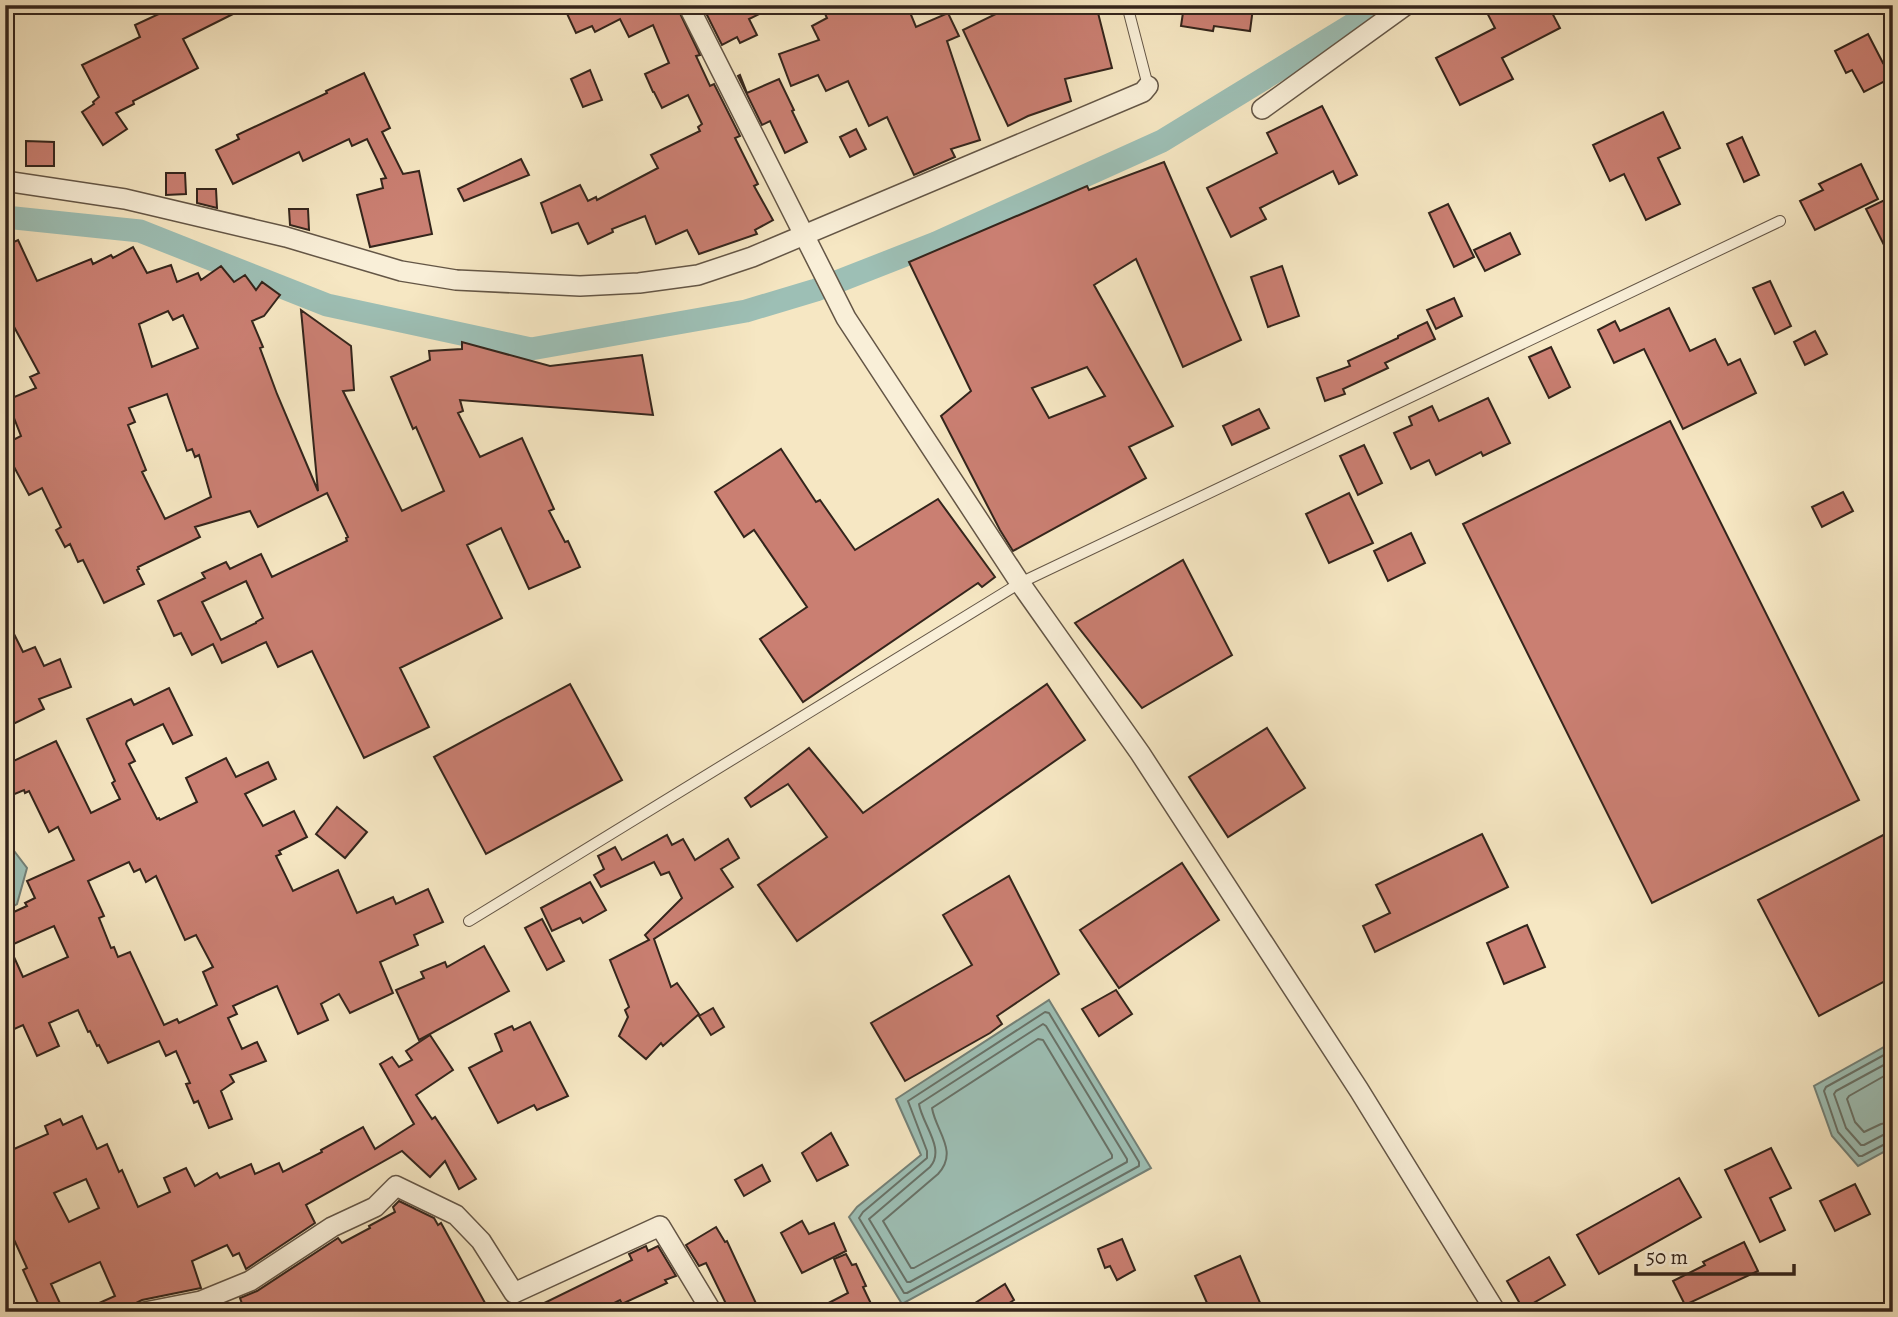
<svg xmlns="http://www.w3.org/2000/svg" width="1898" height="1317" viewBox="0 0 1898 1317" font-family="Alegreya,serif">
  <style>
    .water { fill: #9dbfb5; stroke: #738178; stroke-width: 2 }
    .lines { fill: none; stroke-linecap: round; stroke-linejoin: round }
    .shore { stroke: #687268; stroke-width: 2 }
    .canal { stroke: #9dbfb5; stroke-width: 23 }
    .building { fill: #ca7f72; stroke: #34251c; stroke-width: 2; fill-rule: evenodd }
    .lane-casing { stroke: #645646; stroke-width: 12 }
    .street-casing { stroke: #645646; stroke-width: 22 }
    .lane { stroke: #f9efd8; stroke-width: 10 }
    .street { stroke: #f9efd8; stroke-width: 19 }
  </style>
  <rect width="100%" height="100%" fill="#f6e7c3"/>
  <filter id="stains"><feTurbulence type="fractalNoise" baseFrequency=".00286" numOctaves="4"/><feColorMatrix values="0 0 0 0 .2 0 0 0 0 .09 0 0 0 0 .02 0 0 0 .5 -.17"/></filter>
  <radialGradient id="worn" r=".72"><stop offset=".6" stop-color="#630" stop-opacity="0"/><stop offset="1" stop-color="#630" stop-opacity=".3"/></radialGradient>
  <g class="water">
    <path d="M 5,839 L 27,868 L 17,904 L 5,911 Z"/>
    <path d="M 1049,1000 L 1151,1168 L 902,1304 L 849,1217 L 857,1207 L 921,1155 L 896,1099 Z"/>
    <path d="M 1893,1042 L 1893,1147 L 1858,1166 L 1832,1136 L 1814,1086 Z"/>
  </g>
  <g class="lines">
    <g class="shore">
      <path d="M 1045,1012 L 1049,1013 L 1139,1162 L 1139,1166 L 907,1293 L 904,1293 L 859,1218 L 863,1212 L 927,1158 L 927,1151 L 908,1101 Z"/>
      <path d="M 1043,1024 L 1046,1026 L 1127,1159 L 1127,1162 L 910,1282 L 907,1282 L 869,1219 L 930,1167 C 946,1149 922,1124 919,1104 Z"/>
      <path d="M 1038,1039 L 1043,1040 L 1112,1155 L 1112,1158 L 914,1268 L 911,1268 L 883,1221 L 938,1174 C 959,1151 936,1132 932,1108 Z"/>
      <path d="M 1893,1050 L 1826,1087 L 1824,1091 L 1838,1132 L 1859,1156 L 1862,1156 L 1887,1143 L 1893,1142"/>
      <path d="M 1893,1060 L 1836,1091 L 1834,1094 L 1846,1128 L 1861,1145 L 1864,1145 L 1885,1134 L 1893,1133"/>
      <path d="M 1893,1071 L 1849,1096 L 1847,1099 L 1855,1122 L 1864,1132 L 1881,1124 L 1893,1122"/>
    </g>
    <path class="canal" d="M 5,217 L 140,231 L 327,305 L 531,349 L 746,311 L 816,290 L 936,243 L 1162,141 L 1358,21 L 1375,5"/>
  </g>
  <g class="building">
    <path d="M 178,5 L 251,5 L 183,39 L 198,68 L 133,101 L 134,104 L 116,113 L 127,129 L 103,145 L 82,112 L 94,104 L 93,102 L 99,97 L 82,65 L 140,37 L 135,25 Z"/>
    <path d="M 563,5 L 676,5 L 700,55 L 696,56 L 710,86 L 714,84 L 740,136 L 735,138 L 758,184 L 754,186 L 773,220 L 755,230 L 757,234 L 699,254 L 687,230 L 656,244 L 645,216 L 612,229 L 613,232 L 588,244 L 578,223 L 552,233 L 541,203 L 580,185 L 588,201 L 596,197 L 597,200 L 658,168 L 651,155 L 700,131 L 698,127 L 702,124 L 688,95 L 662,108 L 654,92 L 653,92 L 645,74 L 669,63 L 653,25 L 629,37 L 620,19 L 595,32 L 592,26 L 576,33 Z"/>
    <path d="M 702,5 L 778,5 L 749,19 L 757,35 L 740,43 L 737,37 L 722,45 Z"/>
    <path d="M 821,5 L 907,5 L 916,27 L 948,13 L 959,36 L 947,41 L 980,140 L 951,149 L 955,157 L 914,175 L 887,117 L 869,126 L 848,81 L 826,91 L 818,75 L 791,86 L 779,54 L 819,40 L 812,26 L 827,18 Z"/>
    <path d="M 996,5 L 1096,5 L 1112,68 L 1065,79 L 1071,101 L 1028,116 L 1008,126 L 963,30 L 998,13 Z"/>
    <path d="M 1204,5 L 1232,5 L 1253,8 L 1250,31 L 1214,26 L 1213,31 L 1181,26 L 1184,6 L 1204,9 Z"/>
    <path d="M 1483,5 L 1548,5 L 1560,28 L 1502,58 L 1513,79 L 1460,105 L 1436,58 L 1495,28 Z"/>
    <path d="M 1868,34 L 1883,63 L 1888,60 L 1893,70 L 1893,77 L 1864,92 L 1852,70 L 1846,73 L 1835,51 Z"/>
    <path d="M 590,70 L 602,100 L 583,107 L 571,79 Z"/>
    <path d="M 364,73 L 390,128 L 382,132 L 403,174 L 419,171 L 432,234 L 370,247 L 357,195 L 383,188 L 381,179 L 386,178 L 367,139 L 352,146 L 349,139 L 303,161 L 299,152 L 233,184 L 216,150 L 239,139 L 237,135 L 327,93 L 326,91 Z"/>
    <path d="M 740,75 L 747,93 L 779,79 L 794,110 L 792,111 L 807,142 L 785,153 L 770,121 L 762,125 L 738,76 Z"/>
    <path d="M 1322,106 L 1357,175 L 1339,184 L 1333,171 L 1260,208 L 1266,219 L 1231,237 L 1207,188 L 1277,153 L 1267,133 Z"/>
    <path d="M 1663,112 L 1680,148 L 1658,158 L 1680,204 L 1646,220 L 1624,174 L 1610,181 L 1593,145 Z"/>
    <path d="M 856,129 L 866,149 L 850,157 L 840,137 Z"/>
    <path d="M 1742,137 L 1759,175 L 1744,182 L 1727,144 Z"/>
    <path d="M 26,141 L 54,142 L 54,166 L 26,166 Z"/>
    <path d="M 521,159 L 529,175 L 464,201 L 458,189 Z"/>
    <path d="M 1164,162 L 1241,340 L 1183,367 L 1136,259 L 1094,285 L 1173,426 L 1129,447 L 1146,478 L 1013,551 L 1000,530 L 941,416 L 971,391 L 909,262 L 1087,186 L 1089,190 ZM 1087,367 L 1105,396 L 1049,418 L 1032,388 Z"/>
    <path d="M 1861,164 L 1878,199 L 1815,230 L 1800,201 L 1823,190 L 1819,184 Z"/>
    <path d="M 166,173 L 185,173 L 186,194 L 166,195 Z"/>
    <path d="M 197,189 L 216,189 L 217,208 L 197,203 Z"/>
    <path d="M 1893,196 L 1893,263 L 1866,209 Z"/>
    <path d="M 1448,204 L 1474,257 L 1454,267 L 1429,213 Z"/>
    <path d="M 289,209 L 308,209 L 309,230 L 290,225 Z"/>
    <path d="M 1510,233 L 1520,254 L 1485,271 L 1474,250 Z"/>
    <path d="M 18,240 L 37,281 L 91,259 L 93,264 L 111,255 L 113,258 L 133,247 L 147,273 L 171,265 L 177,282 L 198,273 L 201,280 L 221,266 L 234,282 L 245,275 L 256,290 L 262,282 L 280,295 L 264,316 L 252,321 L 263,347 L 260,348 L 277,394 L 318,491 L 301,310 L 351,346 L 354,390 L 343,391 L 402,511 L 444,491 L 416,427 L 413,429 L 391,377 L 430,360 L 429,351 L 462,349 L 462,342 L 550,366 L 642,355 L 653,415 L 460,400 L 463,411 L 458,413 L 480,457 L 522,438 L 554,509 L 549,511 L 565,542 L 568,541 L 580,567 L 529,589 L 501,528 L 467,545 L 502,618 L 400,668 L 429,727 L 364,758 L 312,651 L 278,667 L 266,642 L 222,663 L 213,644 L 192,655 L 181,633 L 174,636 L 158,601 L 205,578 L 202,573 L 226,562 L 230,569 L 261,554 L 272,577 L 347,541 L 346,538 L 348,537 L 327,493 L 258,527 L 250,511 L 195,527 L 200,537 L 138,567 L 139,569 L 137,570 L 144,584 L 104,603 L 83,560 L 78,562 L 70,544 L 65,547 L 56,530 L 61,527 L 42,488 L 29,495 L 5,450 L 5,444 L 21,436 L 7,400 L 36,388 L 30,377 L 39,373 L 13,325 L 5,330 L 5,246 ZM 168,311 L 173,320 L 183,315 L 198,348 L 152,367 L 139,324 ZM 167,394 L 187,451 L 192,449 L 195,457 L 199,455 L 211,497 L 165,519 L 142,472 L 146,470 L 128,425 L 135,422 L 129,408 ZM 246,581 L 263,618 L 256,622 L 256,623 L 221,640 L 202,602 Z"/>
    <path d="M 1282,266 L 1299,316 L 1268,327 L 1251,277 Z"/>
    <path d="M 1770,281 L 1791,326 L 1775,334 L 1753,288 Z"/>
    <path d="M 1454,298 L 1462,316 L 1436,329 L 1427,310 Z"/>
    <path d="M 1669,308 L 1690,351 L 1715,339 L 1728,365 L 1740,359 L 1756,393 L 1683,429 L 1644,349 L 1614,363 L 1598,330 L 1615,321 L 1620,331 Z"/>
    <path d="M 1427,322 L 1435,339 L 1385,363 L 1388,368 L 1343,389 L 1345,394 L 1325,401 L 1317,378 L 1350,366 L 1348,361 L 1398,338 L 1398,336 Z"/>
    <path d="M 1815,331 L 1827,354 L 1805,365 L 1794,342 Z"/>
    <path d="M 1551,347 L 1570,387 L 1549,398 L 1529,357 Z"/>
    <path d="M 1488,398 L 1510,443 L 1483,456 L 1481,452 L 1436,475 L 1429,460 L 1411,469 L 1394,433 L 1412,425 L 1409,417 L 1432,406 L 1439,421 Z"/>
    <path d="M 1259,409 L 1269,428 L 1232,445 L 1223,426 Z"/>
    <path d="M 1670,421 L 1859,800 L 1652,903 L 1463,524 Z"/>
    <path d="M 1364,445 L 1382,483 L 1358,495 L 1340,456 Z"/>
    <path d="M 781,449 L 816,502 L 820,500 L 855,550 L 938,499 L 995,577 L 982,587 L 978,583 L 803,702 L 760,639 L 807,607 L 754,530 L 744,537 L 715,492 Z"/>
    <path d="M 1843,492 L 1853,511 L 1822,527 L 1812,507 Z"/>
    <path d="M 1349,493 L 1373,543 L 1329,563 L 1306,514 Z"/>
    <path d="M 1411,533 L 1425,563 L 1388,581 L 1374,551 Z"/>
    <path d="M 1183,560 L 1232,655 L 1142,708 L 1075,623 Z"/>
    <path d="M 5,616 L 23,652 L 35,647 L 44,666 L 60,659 L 71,687 L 39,699 L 44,709 L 5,728 Z"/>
    <path d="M 570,684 L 622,780 L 486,854 L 434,757 Z"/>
    <path d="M 1047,684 L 1085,740 L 797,941 L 758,885 L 827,837 L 788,784 L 751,807 L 745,798 L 809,748 L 863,813 Z"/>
    <path d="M 169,688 L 192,735 L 173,744 L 163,724 L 127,741 L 126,744 L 135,761 L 129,764 L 157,819 L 159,818 L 160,820 L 197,802 L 186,778 L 226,758 L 236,777 L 268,762 L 276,779 L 245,794 L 263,826 L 294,811 L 307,837 L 279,851 L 281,854 L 276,856 L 293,891 L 338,870 L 357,913 L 393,897 L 396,904 L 428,889 L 443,922 L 414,935 L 418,945 L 380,962 L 393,993 L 350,1013 L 339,994 L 321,1004 L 328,1020 L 298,1034 L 277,986 L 233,1006 L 237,1014 L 228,1018 L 242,1049 L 257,1042 L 266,1061 L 230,1075 L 234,1082 L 221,1091 L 232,1119 L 209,1128 L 198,1101 L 194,1103 L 186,1084 L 190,1083 L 176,1051 L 166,1056 L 159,1041 L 108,1063 L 99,1045 L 97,1046 L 90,1031 L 88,1032 L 78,1010 L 49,1023 L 59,1046 L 37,1056 L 23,1025 L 10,1031 L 5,1019 L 5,916 L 27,906 L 25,903 L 35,898 L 27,881 L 74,860 L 58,827 L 49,832 L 29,791 L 25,793 L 24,790 L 5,798 L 5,765 L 56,741 L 91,813 L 120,799 L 112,783 L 115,781 L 87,719 L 131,699 L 134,705 ZM 129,862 L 134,872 L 140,869 L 146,882 L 156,876 L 185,940 L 196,935 L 213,967 L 203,972 L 217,1005 L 179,1023 L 177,1019 L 164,1025 L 130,952 L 118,957 L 114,947 L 111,948 L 99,918 L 104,916 L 88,881 ZM 54,926 L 68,957 L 23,977 L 9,946 Z"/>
    <path d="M 1267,728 L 1305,788 L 1228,837 L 1189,777 Z"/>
    <path d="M 337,807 L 367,832 L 345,858 L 316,834 Z"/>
    <path d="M 1893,830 L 1893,977 L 1819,1016 L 1758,900 Z"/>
    <path d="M 1482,834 L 1508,887 L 1375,952 L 1363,926 L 1390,913 L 1376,885 Z"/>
    <path d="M 667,835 L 672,845 L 683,839 L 695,860 L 728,839 L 739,858 L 721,869 L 733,887 L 654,939 L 671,987 L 677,983 L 699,1014 L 663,1046 L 661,1043 L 646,1059 L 619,1036 L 628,1017 L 625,1010 L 629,1007 L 610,960 L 649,940 L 645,935 L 682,898 L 669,872 L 661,875 L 654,862 L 601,887 L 594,875 L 604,869 L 598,856 L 615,847 L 622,860 Z"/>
    <path d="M 1182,863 L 1219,920 L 1119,988 L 1080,930 Z"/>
    <path d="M 1009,876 L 1059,974 L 997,1016 L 1002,1024 L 990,1033 L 905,1081 L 871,1023 L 972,965 L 943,915 Z"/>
    <path d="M 590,882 L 606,910 L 583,923 L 580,918 L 552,931 L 541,908 Z"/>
    <path d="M 542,919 L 564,961 L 547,970 L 525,928 Z"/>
    <path d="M 1527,925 L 1545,967 L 1504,984 L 1487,943 Z"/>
    <path d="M 484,946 L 509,991 L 419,1040 L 396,990 L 424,978 L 421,972 L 445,962 L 447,967 Z"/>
    <path d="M 1116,990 L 1132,1014 L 1099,1036 L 1082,1009 Z"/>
    <path d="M 713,1008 L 724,1027 L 711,1035 L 699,1016 Z"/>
    <path d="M 530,1022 L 568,1096 L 537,1110 L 534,1105 L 498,1123 L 469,1068 L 502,1051 L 495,1034 L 512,1026 L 514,1030 Z"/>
    <path d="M 430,1035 L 453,1070 L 416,1095 L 432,1119 L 435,1117 L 476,1179 L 459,1189 L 445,1161 L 430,1177 L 402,1151 L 306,1205 L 315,1223 L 246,1269 L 239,1253 L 233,1256 L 227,1245 L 192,1261 L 201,1288 L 142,1300 L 136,1303 L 133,1310 L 79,1312 L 115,1296 L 100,1262 L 51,1284 L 64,1312 L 42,1312 L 23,1270 L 27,1268 L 5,1220 L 5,1153 L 48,1134 L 45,1126 L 60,1119 L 63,1125 L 82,1116 L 97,1149 L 107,1144 L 119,1172 L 122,1170 L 138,1207 L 170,1192 L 164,1178 L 186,1168 L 195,1186 L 217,1173 L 220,1178 L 251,1164 L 255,1174 L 279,1163 L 283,1172 L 322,1152 L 321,1150 L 363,1127 L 375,1149 L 414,1124 L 380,1064 L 392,1057 L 399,1067 L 412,1060 L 406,1051 ZM 86,1179 L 99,1208 L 69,1222 L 54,1193 Z"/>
    <path d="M 831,1133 L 848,1165 L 817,1181 L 802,1153 Z"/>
    <path d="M 1771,1148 L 1791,1188 L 1770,1198 L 1785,1230 L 1760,1242 L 1725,1170 Z"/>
    <path d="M 762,1165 L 770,1181 L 744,1196 L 735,1180 Z"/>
    <path d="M 1679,1178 L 1701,1217 L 1599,1274 L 1577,1235 Z"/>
    <path d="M 1855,1184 L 1870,1214 L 1835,1231 L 1820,1201 Z"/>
    <path d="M 399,1201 L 434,1218 L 438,1225 L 441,1223 L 490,1312 L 245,1312 L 240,1298 L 257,1291 L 338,1238 L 342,1243 L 370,1228 L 369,1226 L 395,1212 L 393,1207 Z"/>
    <path d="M 802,1221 L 809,1234 L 834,1223 L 846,1251 L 802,1273 L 781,1233 Z"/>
    <path d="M 716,1227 L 725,1242 L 727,1241 L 760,1312 L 730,1312 L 706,1263 L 699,1266 L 686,1245 Z"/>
    <path d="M 1122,1239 L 1135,1270 L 1117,1280 L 1110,1266 L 1105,1268 L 1098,1249 Z"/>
    <path d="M 1744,1242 L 1758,1271 L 1685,1305 L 1673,1281 L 1705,1265 L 1703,1262 Z"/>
    <path d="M 646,1246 L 648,1251 L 658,1246 L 676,1276 L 665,1280 L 667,1283 L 622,1304 L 620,1300 L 596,1312 L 526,1312 L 632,1260 L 629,1254 Z"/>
    <path d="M 846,1254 L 852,1265 L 856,1264 L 866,1286 L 863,1287 L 875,1312 L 811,1312 L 848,1293 L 834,1259 Z"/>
    <path d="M 1240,1256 L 1264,1312 L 1211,1312 L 1195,1276 Z"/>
    <path d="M 1549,1257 L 1565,1285 L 1523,1309 L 1507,1281 Z"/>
    <path d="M 1005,1284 L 1014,1300 L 995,1312 L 961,1312 Z"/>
  </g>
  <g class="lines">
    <defs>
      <g id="lane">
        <path d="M 1127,5 L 1148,86"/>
        <path d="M 469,921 L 1020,583 L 1780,221"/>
      </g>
      <g id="street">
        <path d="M 688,5 L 846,318 L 1020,583 L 1140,753 L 1359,1090 L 1496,1312"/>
        <path d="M 1262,109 L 1406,5"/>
        <path d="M 5,181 L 125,199 L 286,237 L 401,271 L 456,280 L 580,286 L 639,283 L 698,275 L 752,257 L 1143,92 L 1148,86"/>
        <path d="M 145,1312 L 201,1301 L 250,1281 L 332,1227 L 375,1207 L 396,1186 L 456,1215 L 481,1241 L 514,1293 L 660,1226 L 712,1312"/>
      </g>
    </defs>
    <use href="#lane" class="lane-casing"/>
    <use href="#street" class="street-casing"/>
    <use href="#lane" class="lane"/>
    <use href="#street" class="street"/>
  </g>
  <rect width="1898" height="1317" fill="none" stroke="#f6e7c3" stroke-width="28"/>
  <rect x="7" y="7" width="1884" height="1303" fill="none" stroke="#34251c" stroke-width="3.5"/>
  <rect x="14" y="14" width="1870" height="1289" fill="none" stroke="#34251c" stroke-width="2"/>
  <path d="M1636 1264v10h158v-10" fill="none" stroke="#34251c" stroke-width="3.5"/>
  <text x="1646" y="1264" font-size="21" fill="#34251c" stroke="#f9efd8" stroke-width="5" paint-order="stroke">50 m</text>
  <rect width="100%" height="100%" filter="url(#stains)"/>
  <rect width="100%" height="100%" fill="url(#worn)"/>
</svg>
